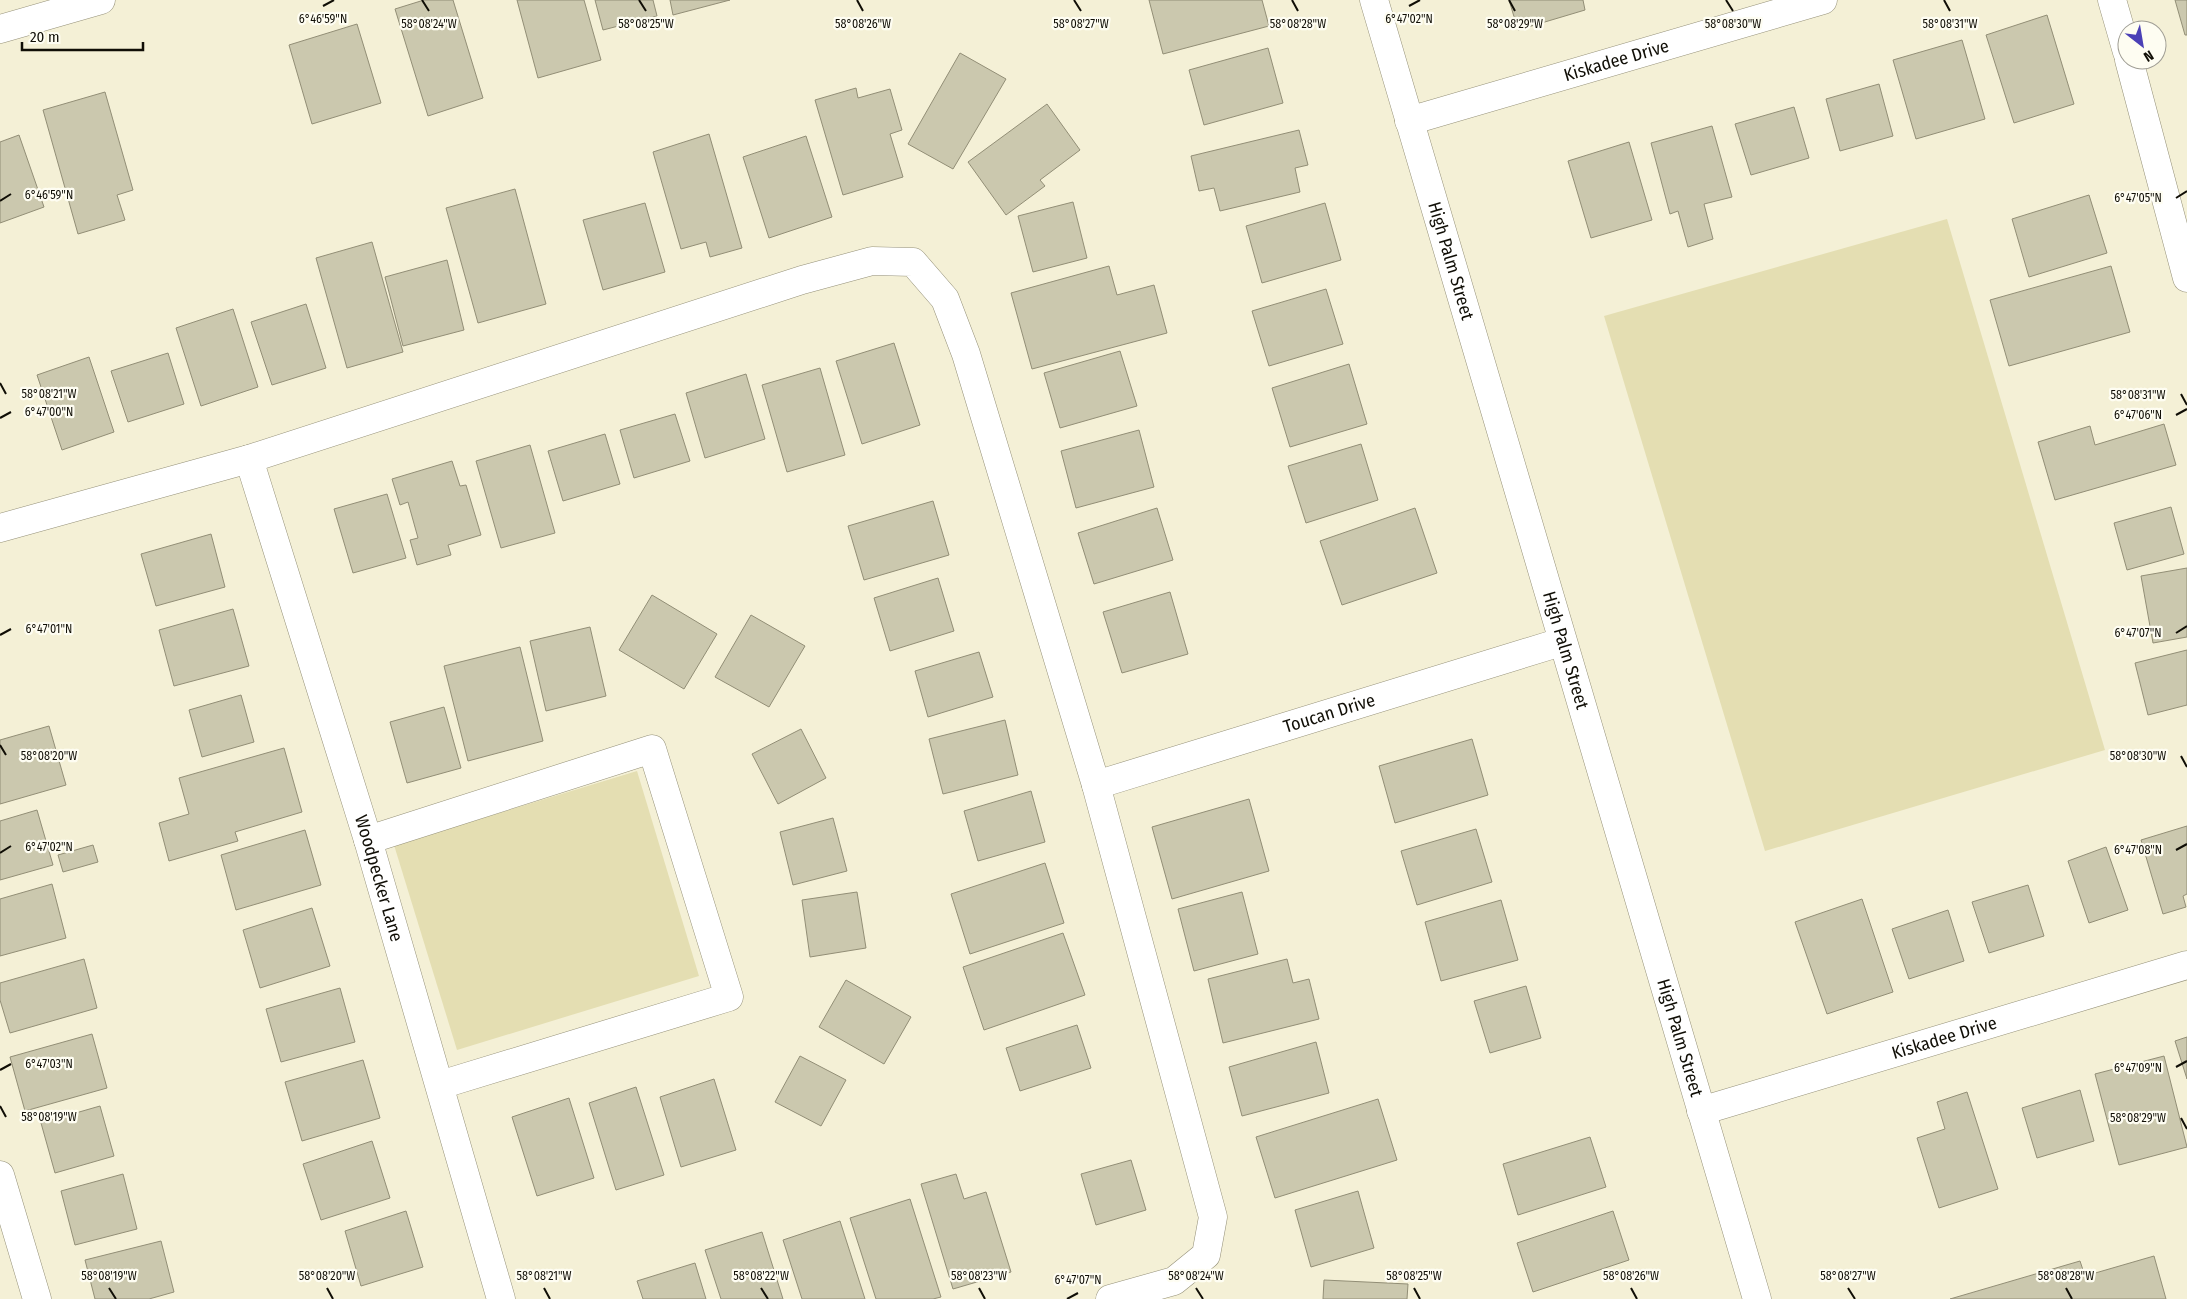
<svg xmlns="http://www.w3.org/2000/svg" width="2187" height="1299" viewBox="0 0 2187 1299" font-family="'Fira Sans Condensed',sans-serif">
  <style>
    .green { fill: #e4deb2 }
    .building { fill: #cbc8ae; stroke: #928e76 }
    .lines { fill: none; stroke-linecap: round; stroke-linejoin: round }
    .minor-casing { stroke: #959179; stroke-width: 29 }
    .minor { stroke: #fff; stroke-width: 28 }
    .ticks { fill: none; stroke: #100e06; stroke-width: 2 }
    .labels { text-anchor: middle; stroke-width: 4.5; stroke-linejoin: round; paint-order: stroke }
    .street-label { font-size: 18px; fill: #100e06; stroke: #fefdf2 }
    .ticks-label { font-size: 12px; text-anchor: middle; fill: #100e06; stroke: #fefdf2; stroke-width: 4.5; stroke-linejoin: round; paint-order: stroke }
  </style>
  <rect width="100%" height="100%" fill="#f4f0d6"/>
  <g class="green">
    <path d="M 1947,219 L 2105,750 L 1765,851 L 1604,316 Z"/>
    <path d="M 637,771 L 699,976 L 457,1050 L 394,845 Z"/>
  </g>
  <g class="building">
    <path d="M 424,0 L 453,0 L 483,98 L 428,116 L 395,9 Z"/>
    <path d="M 517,0 L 584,0 L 601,60 L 538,78 Z"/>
    <path d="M 595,0 L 653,0 L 657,16 L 603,30 Z"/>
    <path d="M 670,0 L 730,0 L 673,15 Z"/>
    <path d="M 1149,0 L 1262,0 L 1269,26 L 1163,54 Z"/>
    <path d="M 1509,0 L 1583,0 L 1585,10 L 1518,30 Z"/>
    <path d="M 2175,0 L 2187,0 L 2187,35 L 2185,35 Z"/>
    <path d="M 2047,15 L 2074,104 L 2014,123 L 1986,35 Z"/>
    <path d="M 357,24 L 381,103 L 312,124 L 289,45 Z"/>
    <path d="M 1962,40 L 1985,119 L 1916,139 L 1893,60 Z"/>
    <path d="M 1268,48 L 1283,103 L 1204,125 L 1189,70 Z"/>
    <path d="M 960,53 L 1006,79 L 953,169 L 908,144 Z"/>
    <path d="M 1879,84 L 1893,136 L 1840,151 L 1826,99 Z"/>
    <path d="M 856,88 L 858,98 L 890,89 L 902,130 L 890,134 L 903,177 L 843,195 L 815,100 Z"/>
    <path d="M 105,92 L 133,190 L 117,195 L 125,220 L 78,234 L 43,110 Z"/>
    <path d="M 1047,104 L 1080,150 L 1040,180 L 1045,186 L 1006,215 L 968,162 Z"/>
    <path d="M 1794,107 L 1809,158 L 1751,175 L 1735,124 Z"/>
    <path d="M 1712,126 L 1732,197 L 1704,204 L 1713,239 L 1688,247 L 1678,211 L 1670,214 L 1651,143 Z"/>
    <path d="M 1299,130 L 1308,165 L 1295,168 L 1300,192 L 1220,211 L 1214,188 L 1199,191 L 1191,156 Z"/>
    <path d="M 709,134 L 742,248 L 710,257 L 706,242 L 681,249 L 653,152 Z"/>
    <path d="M 19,135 L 44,207 L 0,223 L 0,142 Z"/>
    <path d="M 806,136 L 832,217 L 769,238 L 743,157 Z"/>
    <path d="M 1629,142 L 1652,220 L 1591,238 L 1568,161 Z"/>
    <path d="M 515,189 L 546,304 L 478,323 L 446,208 Z"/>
    <path d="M 2089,195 L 2107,253 L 2029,277 L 2012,219 Z"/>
    <path d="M 1073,202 L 1087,258 L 1033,272 L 1018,216 Z"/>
    <path d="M 645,203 L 665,272 L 603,290 L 583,220 Z"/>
    <path d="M 1325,203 L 1341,260 L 1262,283 L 1246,226 Z"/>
    <path d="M 372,242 L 403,352 L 347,368 L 316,258 Z"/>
    <path d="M 447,260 L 464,330 L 403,346 L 385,277 Z"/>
    <path d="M 1109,266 L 1117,295 L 1154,285 L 1167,333 L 1032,369 L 1011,293 Z"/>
    <path d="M 2111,266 L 2130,332 L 2009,366 L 1990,300 Z"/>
    <path d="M 1326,289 L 1343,344 L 1269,366 L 1252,311 Z"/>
    <path d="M 306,304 L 326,368 L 272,385 L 251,322 Z"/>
    <path d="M 233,309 L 258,387 L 201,406 L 176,328 Z"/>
    <path d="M 894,343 L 920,425 L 862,444 L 836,361 Z"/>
    <path d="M 1120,351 L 1137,406 L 1060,428 L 1044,373 Z"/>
    <path d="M 168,353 L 184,404 L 128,422 L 111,371 Z"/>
    <path d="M 89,357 L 114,432 L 62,450 L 37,375 Z"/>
    <path d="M 1349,364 L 1367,424 L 1290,447 L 1272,388 Z"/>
    <path d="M 820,368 L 845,455 L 787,472 L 762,385 Z"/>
    <path d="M 746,374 L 765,439 L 705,458 L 686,393 Z"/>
    <path d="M 675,414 L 690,461 L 634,478 L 620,430 Z"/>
    <path d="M 2164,424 L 2176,465 L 2055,500 L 2038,442 L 2090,426 L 2095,445 Z"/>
    <path d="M 1139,430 L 1154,487 L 1076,508 L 1061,451 Z"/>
    <path d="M 605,434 L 620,484 L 563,501 L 548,451 Z"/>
    <path d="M 1361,444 L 1378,500 L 1306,523 L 1288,466 Z"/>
    <path d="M 530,445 L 555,533 L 501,548 L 476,461 Z"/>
    <path d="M 452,461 L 460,486 L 466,485 L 481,535 L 448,545 L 451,555 L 417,565 L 410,540 L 418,538 L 408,502 L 400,505 L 392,479 Z"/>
    <path d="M 387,494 L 406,558 L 353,573 L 334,509 Z"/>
    <path d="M 933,501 L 949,555 L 864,580 L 848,526 Z"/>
    <path d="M 2171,507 L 2184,554 L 2127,570 L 2114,523 Z"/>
    <path d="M 1157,508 L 1173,560 L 1094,584 L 1078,533 Z"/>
    <path d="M 1415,508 L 1437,573 L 1342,605 L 1320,541 Z"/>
    <path d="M 211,534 L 225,587 L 156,606 L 141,554 Z"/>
    <path d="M 2187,568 L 2187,637 L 2153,643 L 2141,576 Z"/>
    <path d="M 938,578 L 954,631 L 890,651 L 874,598 Z"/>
    <path d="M 1170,592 L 1188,654 L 1122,673 L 1103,612 Z"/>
    <path d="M 652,595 L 717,634 L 684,689 L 619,650 Z"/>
    <path d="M 233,609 L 249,666 L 174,686 L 159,630 Z"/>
    <path d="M 751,615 L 805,646 L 769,707 L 715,677 Z"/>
    <path d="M 590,627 L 606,696 L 546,711 L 530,641 Z"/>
    <path d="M 520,647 L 543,741 L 468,761 L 444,666 Z"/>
    <path d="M 2187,650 L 2187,705 L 2148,715 L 2135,663 Z"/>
    <path d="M 979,652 L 993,697 L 928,717 L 915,671 Z"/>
    <path d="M 241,695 L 254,742 L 202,757 L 189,710 Z"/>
    <path d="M 444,707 L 461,768 L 407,783 L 390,722 Z"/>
    <path d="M 1005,720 L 1018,775 L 943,794 L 929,739 Z"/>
    <path d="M 49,726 L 66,785 L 0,804 L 0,740 Z"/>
    <path d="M 801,729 L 826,778 L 778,804 L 752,754 Z"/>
    <path d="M 1472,739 L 1488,795 L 1395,823 L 1379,766 Z"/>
    <path d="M 284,748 L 302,812 L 235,832 L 238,841 L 169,861 L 159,823 L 189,814 L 179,778 Z"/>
    <path d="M 1031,791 L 1045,842 L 978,861 L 964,811 Z"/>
    <path d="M 1249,799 L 1269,871 L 1172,899 L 1152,827 Z"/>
    <path d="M 37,810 L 53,865 L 0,880 L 0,821 Z"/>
    <path d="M 833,818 L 847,871 L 793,885 L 780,832 Z"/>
    <path d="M 2187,826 L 2187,894 L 2183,896 L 2186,907 L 2163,914 L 2141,840 Z"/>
    <path d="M 1476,829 L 1492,882 L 1417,905 L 1401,851 Z"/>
    <path d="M 305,830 L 321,885 L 236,910 L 221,855 Z"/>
    <path d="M 93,845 L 98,862 L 63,872 L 58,855 Z"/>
    <path d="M 2106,847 L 2128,910 L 2089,923 L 2068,861 Z"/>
    <path d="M 1045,863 L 1064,923 L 970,954 L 951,894 Z"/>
    <path d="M 52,884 L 66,938 L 0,956 L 0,899 Z"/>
    <path d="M 2028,885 L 2044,936 L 1989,953 L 1972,902 Z"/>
    <path d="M 857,892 L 866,948 L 810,957 L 802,900 Z"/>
    <path d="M 1242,892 L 1258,954 L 1194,971 L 1178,909 Z"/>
    <path d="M 1862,899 L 1893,992 L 1827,1014 L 1795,922 Z"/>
    <path d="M 1501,900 L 1518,960 L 1441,981 L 1425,922 Z"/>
    <path d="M 312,908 L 330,966 L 260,988 L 243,930 Z"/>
    <path d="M 1948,910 L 1964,961 L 1909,979 L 1892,929 Z"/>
    <path d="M 1063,933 L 1085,995 L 984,1030 L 963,967 Z"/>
    <path d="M 84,959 L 97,1008 L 10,1033 L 0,1000 L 0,983 Z"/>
    <path d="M 1287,959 L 1293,983 L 1309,979 L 1319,1019 L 1223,1043 L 1208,979 Z"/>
    <path d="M 846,980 L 911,1017 L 884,1064 L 819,1027 Z"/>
    <path d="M 1526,986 L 1541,1038 L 1490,1053 L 1474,1001 Z"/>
    <path d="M 340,988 L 355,1042 L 281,1062 L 266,1009 Z"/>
    <path d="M 1077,1025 L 1091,1068 L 1020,1091 L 1006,1048 Z"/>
    <path d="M 92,1034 L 107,1088 L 25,1111 L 10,1057 Z"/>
    <path d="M 2187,1037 L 2187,1079 L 2175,1041 Z"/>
    <path d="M 1316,1042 L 1329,1093 L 1242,1116 L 1229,1067 Z"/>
    <path d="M 800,1056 L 846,1080 L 821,1126 L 775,1102 Z"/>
    <path d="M 2164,1056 L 2187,1147 L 2119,1165 L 2095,1074 Z"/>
    <path d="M 363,1060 L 380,1118 L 302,1141 L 285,1082 Z"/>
    <path d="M 714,1079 L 736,1150 L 681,1167 L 660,1097 Z"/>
    <path d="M 636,1087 L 664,1175 L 616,1190 L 589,1103 Z"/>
    <path d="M 2080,1090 L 2094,1141 L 2037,1158 L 2022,1108 Z"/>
    <path d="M 1967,1092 L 1998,1189 L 1939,1208 L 1917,1138 L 1945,1129 L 1937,1102 Z"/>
    <path d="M 569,1098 L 594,1178 L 537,1196 L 512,1117 Z"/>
    <path d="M 1378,1099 L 1397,1160 L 1275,1198 L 1256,1137 Z"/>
    <path d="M 100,1106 L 114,1156 L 55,1173 L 41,1123 Z"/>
    <path d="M 1590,1137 L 1606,1187 L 1518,1215 L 1503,1164 Z"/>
    <path d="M 372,1141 L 390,1198 L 321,1220 L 303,1164 Z"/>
    <path d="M 1131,1160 L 1146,1210 L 1096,1225 L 1081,1174 Z"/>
    <path d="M 123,1174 L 137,1229 L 75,1245 L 61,1191 Z"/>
    <path d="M 956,1174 L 964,1199 L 986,1192 L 1011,1272 L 953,1289 L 921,1184 Z"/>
    <path d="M 1358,1191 L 1374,1248 L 1311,1267 L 1295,1210 Z"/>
    <path d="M 910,1199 L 941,1297 L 933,1299 L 876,1299 L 850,1218 Z"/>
    <path d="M 406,1211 L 423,1267 L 361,1286 L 345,1231 Z"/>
    <path d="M 1613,1211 L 1629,1260 L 1533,1292 L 1517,1243 Z"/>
    <path d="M 840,1221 L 865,1299 L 802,1299 L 783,1240 Z"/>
    <path d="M 762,1232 L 783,1299 L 721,1299 L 705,1250 Z"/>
    <path d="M 161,1241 L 174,1292 L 149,1299 L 95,1299 L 85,1260 Z"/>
    <path d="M 2154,1256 L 2166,1299 L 1950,1299 L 2080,1261 L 2085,1276 Z"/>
    <path d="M 695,1263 L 706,1299 L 643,1299 L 637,1281 Z"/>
    <path d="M 1324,1280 L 1408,1284 L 1407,1299 L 1323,1299 Z"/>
  </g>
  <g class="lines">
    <defs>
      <g id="minor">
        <path id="s1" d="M 1374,0 L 1757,1299"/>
        <path d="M 2112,0 L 2127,52"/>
        <path d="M 0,29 L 101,0"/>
        <path d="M 2129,60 L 2187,278"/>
        <path id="s2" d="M 1409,121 L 1823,0"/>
        <path id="s3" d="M 249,459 L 368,840 L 501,1299"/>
        <path d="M 0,528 L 249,459 L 802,280 L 872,261 L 913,262 L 945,299 L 966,354 L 1096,785 L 1213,1217 L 1206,1255 L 1174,1281 L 1110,1299"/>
        <path id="s4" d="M 1096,785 L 1561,642"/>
        <path d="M 368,840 L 652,749 L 729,997 L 440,1085"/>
        <path id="s5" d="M 1701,1111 L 2187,965"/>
        <path d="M 0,1175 L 37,1299"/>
      </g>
    </defs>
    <use href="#minor" class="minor-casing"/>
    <use href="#minor" class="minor"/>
  </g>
  <path class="ticks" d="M 422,0 L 429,11M 639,0 L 646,11M 857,0 L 863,11M 1074,0 L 1081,11M 1292,0 L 1298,11M 1509,0 L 1515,11M 1726,0 L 1733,11M 1944,0 L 1950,11M 323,6 L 334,0M 1409,6 L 1420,0M 2176,198 L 2187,191M 0,201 L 11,194M 0,383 L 6,394M 2181,394 L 2187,405M 2176,415 L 2187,409M 0,418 L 11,412M 2176,633 L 2187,626M 0,635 L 11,629M 0,745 L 6,755M 2181,756 L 2187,767M 2176,850 L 2187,844M 0,853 L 11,846M 2176,1067 L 2187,1061M 0,1070 L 11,1064M 0,1106 L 6,1117M 2181,1118 L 2187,1129M 109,1288 L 116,1299M 327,1288 L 333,1299M 544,1288 L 550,1299M 761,1288 L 768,1299M 979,1288 L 985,1299M 1196,1288 L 1203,1299M 1414,1288 L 1420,1299M 1631,1288 L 1637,1299M 1848,1288 L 1855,1299M 2066,1288 L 2072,1299M 1067,1299 L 1078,1293"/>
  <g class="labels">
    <g class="street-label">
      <text dy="6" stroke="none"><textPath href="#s2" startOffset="216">Kiskadee Drive</textPath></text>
      <text dy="6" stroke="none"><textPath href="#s1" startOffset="272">High Palm Street</textPath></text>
      <text dy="6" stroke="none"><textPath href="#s1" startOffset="678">High Palm Street</textPath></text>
      <text dy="6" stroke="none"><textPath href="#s4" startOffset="244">Toucan Drive</textPath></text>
      <text dy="6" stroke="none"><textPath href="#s3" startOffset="439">Woodpecker Lane</textPath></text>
      <text dy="6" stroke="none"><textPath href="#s1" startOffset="1082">High Palm Street</textPath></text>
      <text dy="6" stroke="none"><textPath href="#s5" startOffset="254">Kiskadee Drive</textPath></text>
    </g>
  </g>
  <g class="ticks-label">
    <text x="323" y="23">6°46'59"N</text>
    <text x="1409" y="23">6°47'02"N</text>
    <text x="429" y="28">58°08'24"W</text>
    <text x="646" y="28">58°08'25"W</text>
    <text x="863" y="28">58°08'26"W</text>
    <text x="1081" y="28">58°08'27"W</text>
    <text x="1298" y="28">58°08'28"W</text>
    <text x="1515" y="28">58°08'29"W</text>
    <text x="1733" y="28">58°08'30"W</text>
    <text x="1950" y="28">58°08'31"W</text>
    <text x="49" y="199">6°46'59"N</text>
    <text x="2138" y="202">6°47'05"N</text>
    <text x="49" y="398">58°08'21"W</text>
    <text x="2138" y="399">58°08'31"W</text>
    <text x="49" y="416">6°47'00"N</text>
    <text x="2138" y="419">6°47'06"N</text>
    <text x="49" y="633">6°47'01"N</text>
    <text x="2138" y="637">6°47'07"N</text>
    <text x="49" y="760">58°08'20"W</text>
    <text x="2138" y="760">58°08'30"W</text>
    <text x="49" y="851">6°47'02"N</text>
    <text x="2138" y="854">6°47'08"N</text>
    <text x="49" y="1068">6°47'03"N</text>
    <text x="2138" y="1072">6°47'09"N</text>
    <text x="49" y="1121">58°08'19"W</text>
    <text x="2138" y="1122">58°08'29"W</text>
    <text x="109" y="1280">58°08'19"W</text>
    <text x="327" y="1280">58°08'20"W</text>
    <text x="544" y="1280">58°08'21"W</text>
    <text x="761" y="1280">58°08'22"W</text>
    <text x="979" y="1280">58°08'23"W</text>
    <text x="1196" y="1280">58°08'24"W</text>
    <text x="1414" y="1280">58°08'25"W</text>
    <text x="1631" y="1280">58°08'26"W</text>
    <text x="1848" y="1280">58°08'27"W</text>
    <text x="2066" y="1280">58°08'28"W</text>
    <text x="1078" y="1284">6°47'07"N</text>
  </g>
  <g transform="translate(2142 45) rotate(149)"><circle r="24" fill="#fefdf2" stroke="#9f9d94"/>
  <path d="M0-4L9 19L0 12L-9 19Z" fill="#4b40b6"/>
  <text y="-8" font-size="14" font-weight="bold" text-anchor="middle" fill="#100e06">N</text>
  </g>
  <path d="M22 42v8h121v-8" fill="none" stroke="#100e06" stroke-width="2.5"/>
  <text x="30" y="42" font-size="15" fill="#100e06" stroke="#fefdf2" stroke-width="4" paint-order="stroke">20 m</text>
</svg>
